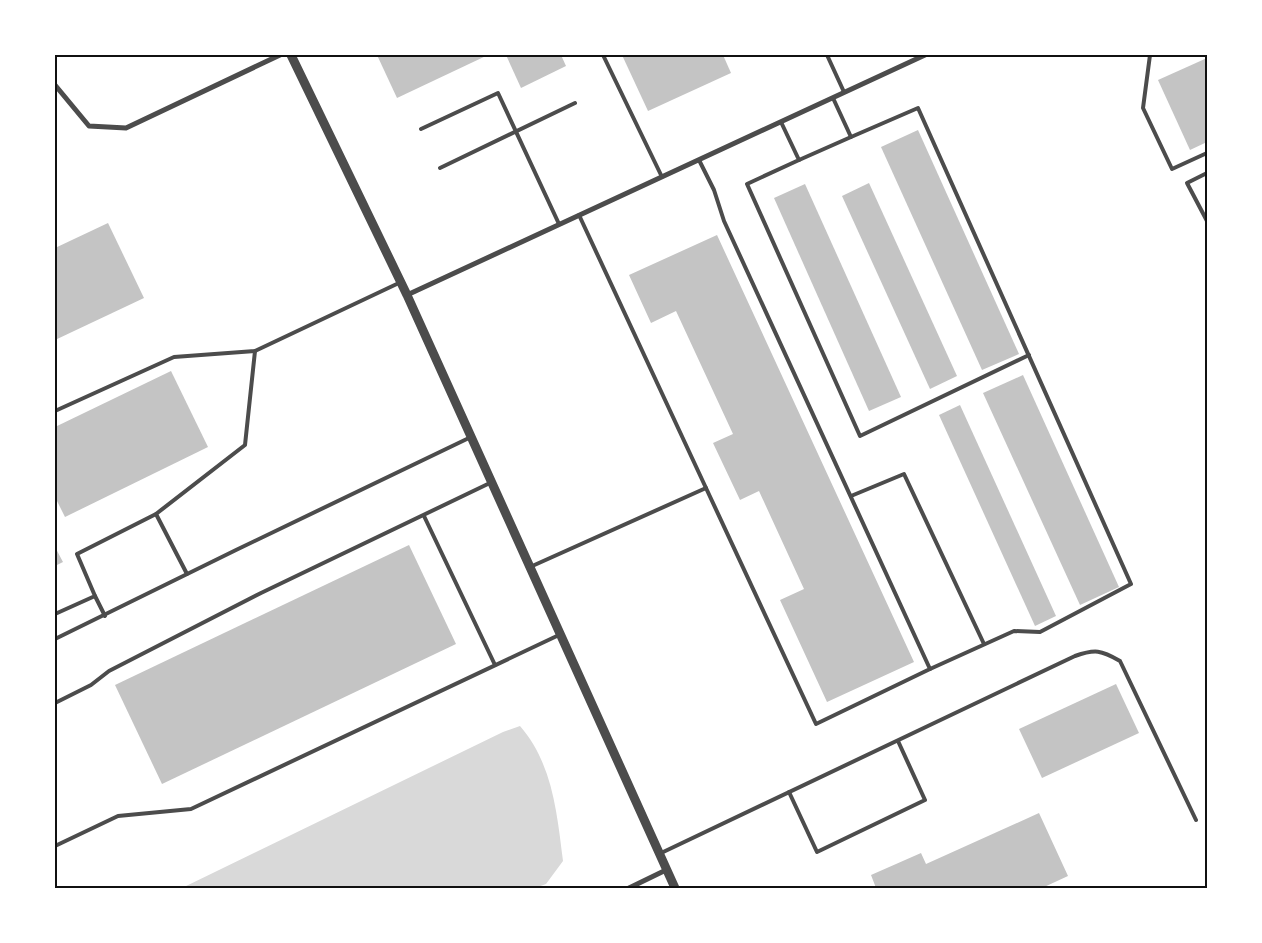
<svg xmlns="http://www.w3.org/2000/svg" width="1262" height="943" viewBox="0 0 1262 943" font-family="Karla,sans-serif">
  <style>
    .water { fill: #d9d9d9 }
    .building { fill: #c4c4c4 }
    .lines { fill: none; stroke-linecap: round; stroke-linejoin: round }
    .service { stroke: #4c4c4c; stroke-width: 4 }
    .minor { stroke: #4c4c4c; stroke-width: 5 }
    .tertiary { stroke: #4c4c4c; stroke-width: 9 }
    .neatline { fill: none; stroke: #111; stroke-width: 2 }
  </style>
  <rect width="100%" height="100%" fill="#fff"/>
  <path class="water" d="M 520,726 C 553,764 557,814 563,861 L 546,884 L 535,888 L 182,888 L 503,732 Z"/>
  <g class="building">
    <path d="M 377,55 L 488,55 L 397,98 Z"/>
    <path d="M 506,55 L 561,55 L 566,66 L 521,88 Z"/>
    <path d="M 622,55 L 723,55 L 731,73 L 648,111 Z"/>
    <path d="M 1207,58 L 1207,142 L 1190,150 L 1158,80 Z"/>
    <path d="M 918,130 L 1019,354 L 982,370 L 881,147 Z"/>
    <path d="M 869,183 L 957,376 L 930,389 L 842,196 Z"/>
    <path d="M 805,184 L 901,397 L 869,411 L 774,198 Z"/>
    <path d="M 108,223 L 144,298 L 55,340 L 55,248 Z"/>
    <path d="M 717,235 L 914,662 L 827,702 L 780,600 L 804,589 L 759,491 L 740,500 L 713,443 L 733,434 L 676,311 L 651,323 L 629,275 Z"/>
    <path d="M 171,371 L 208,447 L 65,517 L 55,497 L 55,427 Z"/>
    <path d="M 1023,375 L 1119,587 L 1080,605 L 983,393 Z"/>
    <path d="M 960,405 L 1056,616 L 1035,626 L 939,415 Z"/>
    <path d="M 409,545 L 456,644 L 162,784 L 115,685 Z"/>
    <path d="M 55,547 L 63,562 L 55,566 Z"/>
    <path d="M 1116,684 L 1139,733 L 1042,778 L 1019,729 Z"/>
    <path d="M 1039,813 L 1068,876 L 1042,888 L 876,888 L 871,875 L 921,853 L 926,864 Z"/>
  </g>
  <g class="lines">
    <g class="service">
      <path d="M 603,55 L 662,177"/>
      <path d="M 827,55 L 844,92"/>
      <path d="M 1150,55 L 1143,108 L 1172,169 L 1207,153"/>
      <path d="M 833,98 L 851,137 L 918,108 L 1131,584 L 1040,632 L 1014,631 L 930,669"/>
      <path d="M 781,122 L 799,160 L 747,184 L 860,436 L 1029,355"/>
      <path d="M 421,129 L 498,93 L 559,224"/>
      <path d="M 799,160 L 851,137"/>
      <path d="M 440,168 L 575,103"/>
      <path d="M 1207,173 L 1187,183 L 1207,221"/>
      <path d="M 579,215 L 706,488"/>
      <path d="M 55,411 L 174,357 L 255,351 L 401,282"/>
      <path d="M 851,496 L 904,474 L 984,644"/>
      <path d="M 156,514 L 187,574"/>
      <path d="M 424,516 L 495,665"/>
      <path d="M 530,567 L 706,488 L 816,724 L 930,669 L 724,221 L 714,190 L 699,160"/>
      <path d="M 95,596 L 105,616"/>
      <path d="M 55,614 L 95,596 L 77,554 L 156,514 L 245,445 L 255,351"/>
      <path d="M 55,639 L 236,550 L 471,437"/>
      <path d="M 55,703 L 91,685 L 109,671 L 261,593 L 492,482"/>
      <path d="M 789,792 L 817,852 L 925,800 L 898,741"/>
      <path d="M 55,846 L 118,816 L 191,809 L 559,635"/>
      <path d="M 659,854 L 1075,656 C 1095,649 1101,650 1120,661 L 1196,820"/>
    </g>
    <g class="minor">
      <path d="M 55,85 L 89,126 L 126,128 L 280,55"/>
      <path d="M 407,295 L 925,55"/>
      <path d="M 629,888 L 666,870"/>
    </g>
    <path class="tertiary" d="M 291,55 L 407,295 L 675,888"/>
  </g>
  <rect width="1262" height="943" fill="none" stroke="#ffffff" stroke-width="112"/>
  <rect x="56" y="56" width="1150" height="831" class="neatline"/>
</svg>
